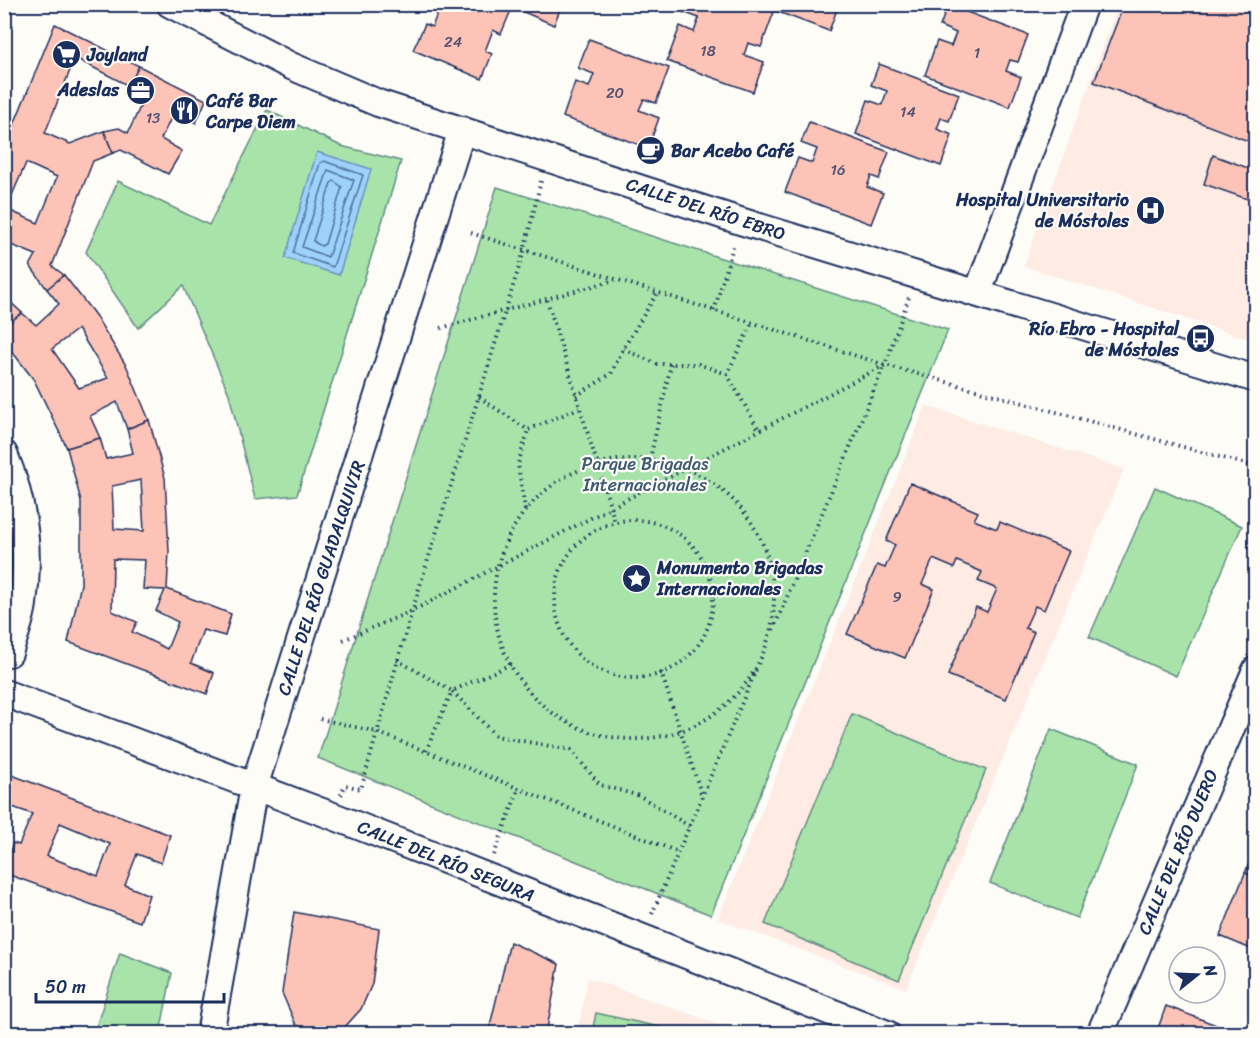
<svg xmlns="http://www.w3.org/2000/svg" width="1260" height="1038" viewBox="0 0 1260 1038" font-family="Sriracha,sans-serif">
  <style>
    .built { fill: #fdebe4 }
    .green { fill: #a8e4a9; stroke: #628a84; stroke-width: 1.5 }
    .water { fill: #9ed2fc; stroke: #6a91bd; stroke-width: 1.5 }
    .lines { fill: none; stroke-linecap: round; stroke-linejoin: round }
    .shore { stroke: #4f709d; stroke-width: 1.5 }
    .building { fill: #fec3b7; stroke: #1b2f5e; stroke-width: 1.5; fill-rule: evenodd }
    .street-casing { stroke: #1b2f5e; stroke-width: 30 }
    .path { stroke: #1b2f5e; stroke-width: 4; stroke-dasharray: 1.5 4.5; stroke-linecap: butt }
    .street { stroke: #fdfcf7; stroke-width: 26 }
    .labels { text-anchor: middle; stroke-width: 4.5; stroke-linejoin: round; paint-order: stroke }
    .number-label { font-size: 15px; fill: #545474 }
    .poi-label { font-size: 18px; font-weight: bold; fill: #1b2f5e; stroke: #fdfcf7; text-anchor: start }
    .street-label { font-size: 18px; fill: #1b2f5e; stroke: #fdfcf7 }
    .park-label { font-size: 18px; fill: #3e5c71; stroke: #fdfcf7 }
  </style>
  <rect width="100%" height="100%" fill="#fdfcf7"/>
  <filter id="ink" filterUnits="userSpaceOnUse"><feTurbulence type="fractalNoise" baseFrequency=".0167" numOctaves="2"/><feDisplacementMap in="SourceGraphic" scale="12" xChannelSelector="R" yChannelSelector="G"/><feConvolveMatrix kernelMatrix="1 2 1 2 8 2 1 2 1" color-interpolation-filters="sRGB"/></filter>
  <g filter="url(#ink)">
    <g class="built">
      <path d="M 1118,5 L 1255,5 L 1255,341 L 1024,266 Z"/>
      <path d="M 926,406 L 1124,469 L 906,989 L 718,919 Z"/>
      <path d="M 588,978 L 743,1033 L 577,1034 Z"/>
    </g>
    <g class="green">
      <path d="M 267,110 L 341,146 L 401,161 L 297,495 L 255,499 L 229,394 L 183,286 L 138,328 L 86,252 L 118,181 L 209,225 Z"/>
      <path d="M 497,187 L 948,330 L 711,915 L 318,758 Z"/>
      <path d="M 1155,487 L 1242,526 L 1176,676 L 1089,637 Z"/>
      <path d="M 852,714 L 986,770 L 899,980 L 765,924 Z"/>
      <path d="M 1051,729 L 1138,764 L 1077,918 L 990,883 Z"/>
      <path d="M 120,953 L 172,973 L 160,1033 L 94,1033 Z"/>
      <path d="M 596,1013 L 686,1033 L 592,1033 Z"/>
    </g>
    <path class="water" d="M 317,152 L 371,169 L 339,275 L 285,258 Z"/>
    <g class="lines">
      <g class="shore">
        <path d="M 324,161 L 363,175 L 333,267 L 293,253 L 320,163 Z"/>
        <path d="M 328,170 L 354,180 L 328,257 L 302,247 Z"/>
        <path d="M 334,181 L 342,187 L 325,244 L 321,246 L 313,241 L 331,183 Z"/>
      </g>
    </g>
    <g class="building">
      <path d="M 503,4 L 512,8 L 501,34 L 493,30 L 485,51 L 492,54 L 482,79 L 413,50 L 425,24 L 432,27 L 439,9 L 433,4 Z"/>
      <path d="M 505,4 L 562,4 L 554,25 Z"/>
      <path d="M 686,4 L 753,4 L 774,12 L 761,47 L 748,43 L 744,55 L 764,62 L 753,92 L 667,61 L 680,26 L 694,32 L 699,18 L 683,12 Z"/>
      <path d="M 757,4 L 839,4 L 829,31 Z"/>
      <path d="M 1124,4 L 1256,4 L 1256,144 L 1094,82 Z"/>
      <path d="M 948,5 L 1028,35 L 1018,62 L 1010,60 L 1006,71 L 1021,77 L 1010,107 L 925,75 L 937,41 L 951,46 L 956,33 L 940,26 Z"/>
      <path d="M 55,24 L 139,66 L 129,86 L 75,58 L 45,133 L 70,144 L 104,131 L 113,153 L 93,161 L 52,266 L 64,275 L 47,289 L 30,266 L 36,255 L 4,242 L 4,149 ZM 26,163 L 57,177 L 38,223 L 6,209 Z"/>
      <path d="M 589,39 L 669,68 L 656,103 L 644,99 L 639,110 L 659,118 L 648,148 L 563,117 L 575,82 L 589,87 L 594,74 L 578,68 Z"/>
      <path d="M 879,64 L 959,94 L 949,121 L 941,118 L 937,129 L 952,135 L 941,166 L 856,134 L 868,100 L 882,105 L 887,91 L 871,85 Z"/>
      <path d="M 139,66 L 206,100 L 196,123 L 174,112 L 161,139 L 182,151 L 168,174 L 121,150 L 113,153 L 104,131 L 119,128 L 128,133 L 146,94 L 129,86 Z"/>
      <path d="M 809,122 L 889,152 L 879,179 L 871,176 L 867,187 L 883,193 L 871,224 L 785,192 L 798,158 L 812,163 L 817,149 L 801,143 Z"/>
      <path d="M 1213,155 L 1256,171 L 1256,202 L 1204,184 Z"/>
      <path d="M 64,275 L 95,315 L 127,367 L 149,420 L 127,429 L 117,402 L 90,416 L 100,438 L 67,448 L 34,380 L 4,341 L 4,326 L 22,313 L 36,325 L 59,304 L 47,289 ZM 78,329 L 108,378 L 79,388 L 52,349 Z"/>
      <path d="M 4,296 L 22,313 L 4,326 Z"/>
      <path d="M 149,420 L 165,478 L 169,551 L 167,589 L 231,614 L 225,636 L 203,630 L 191,663 L 214,673 L 207,694 L 68,642 L 81,584 L 81,501 L 67,448 L 100,438 L 106,459 L 133,453 L 127,429 ZM 141,480 L 144,531 L 114,529 L 112,486 ZM 113,559 L 145,560 L 143,589 L 165,590 L 156,611 L 178,622 L 167,649 L 132,632 L 137,622 L 112,611 Z"/>
      <path d="M 910,483 L 978,512 L 974,520 L 997,529 L 1000,522 L 1069,551 L 1044,610 L 1035,606 L 1025,628 L 1034,632 L 1006,699 L 948,675 L 976,607 L 987,612 L 997,589 L 978,581 L 982,572 L 957,561 L 954,568 L 933,559 L 922,584 L 934,589 L 905,658 L 847,634 L 877,565 L 885,568 L 895,545 L 886,541 Z"/>
      <path d="M 4,531 L 5,563 L 22,566 L 10,623 L 4,622 Z"/>
      <path d="M 4,772 L 170,835 L 161,863 L 137,854 L 125,885 L 149,895 L 140,922 L 4,873 L 4,851 L 9,853 L 13,843 L 19,845 L 32,814 L 4,804 ZM 60,823 L 110,844 L 98,876 L 47,856 Z"/>
      <path d="M 1256,846 L 1256,877 L 1245,873 Z"/>
      <path d="M 1245,873 L 1256,877 L 1256,951 L 1220,936 Z"/>
      <path d="M 294,912 L 379,929 L 372,984 L 361,1009 L 343,1029 L 317,1034 L 296,1025 L 282,993 Z"/>
      <path d="M 510,942 L 559,964 L 546,1034 L 488,1034 Z"/>
      <path d="M 1166,1006 L 1240,1034 L 1156,1034 Z"/>
    </g>
    <g class="lines">
      <defs>
        <g id="street">
          <path d="M 170,4 L 291,66 L 378,103 L 740,221 L 1256,379"/>
          <path d="M 978,292 L 1084,4"/>
          <path d="M 4,454 C 24,501 30,553 23,604 C 21,620 14,637 9,653"/>
          <path d="M 4,693 L 333,816 L 887,1034"/>
          <path d="M 210,1034 L 254,787 L 462,130"/>
          <path d="M 1100,1034 L 1256,670"/>
        </g>
      </defs>
      <use href="#street" class="street-casing"/>
      <g class="path">
        <path d="M 471,233 L 885,365 L 1256,467"/>
        <path d="M 547,300 L 615,522"/>
        <path d="M 714,311 L 734,243"/>
        <path d="M 441,328 L 615,280"/>
        <path d="M 623,349 L 657,364 L 698,364 L 727,374 L 752,323"/>
        <path d="M 727,374 L 759,430"/>
        <path d="M 576,396 L 611,374 L 623,349 L 657,293"/>
        <path d="M 479,397 L 528,430 L 579,408"/>
        <path d="M 650,459 L 671,364"/>
        <circle cx="634" cy="599" r="140"/>
        <path d="M 525,510 L 518,464 L 528,430"/>
        <circle cx="634" cy="599" r="79"/>
        <path d="M 773,630 L 884,366"/>
        <path d="M 343,640 L 412,611 L 885,365 L 909,297"/>
        <path d="M 397,660 L 452,691 L 511,664"/>
        <path d="M 661,672 L 702,796"/>
        <path d="M 320,719 L 377,732 L 678,852"/>
        <path d="M 426,751 L 452,691 L 496,736 L 571,750 L 600,785 L 640,796 L 689,826"/>
        <path d="M 341,795 L 345,785 L 361,789 L 412,611 L 524,251 L 541,181"/>
        <path d="M 494,855 L 519,788"/>
        <path d="M 652,914 L 756,670"/>
      </g>
      <use href="#street" class="street"/>
    </g>
  </g>
  <defs>
    <symbol id="supermarket-disc" viewBox="-11 -11 22 22"><circle r="9.5" fill="#1b2f5e" stroke="#fdfcf7"/><path d="M-6-5.5h2.5l.6 2H6L4.5 2H-2.5L-4.4-4H-6ZM-1.5 3.2a1.3 1.3 0 1 0 .1 0ZM3 3.2a1.3 1.3 0 1 0 .1 0Z" fill="#fff"/></symbol>
    <symbol id="office-disc" viewBox="-11 -11 22 22"><circle r="9.5" fill="#1b2f5e" stroke="#fdfcf7"/><path d="M-6-3h4V-5.5h4V-3h4V5H-6ZM-1-4.5V-3h2v-1.5ZM-6 0V1H6V0Z" fill="#fff"/></symbol>
    <symbol id="restaurant-disc" viewBox="-11 -11 22 22"><circle r="9.5" fill="#1b2f5e" stroke="#fdfcf7"/><path d="M-5-6h1v4h1v-4h1v4h1v-4h1v5L-1.5 .5V6h-2V.5L-5-1ZM5-6V6H3V1.5H1.5Q1.5-4 5-6Z" fill="#fff"/></symbol>
    <symbol id="cafe-disc" viewBox="-11 -11 22 22"><circle r="9.5" fill="#1b2f5e" stroke="#fdfcf7"/><path d="M-5.5-4.5H6V0H3Q3 3.5 0 3.5H-2.5Q-5.5 3.5-5.5 0ZM3-3.2v2h1.7v-2ZM-6 4.5H4V6H-6Z" fill="#fff"/></symbol>
    <symbol id="hospital-disc" viewBox="-11 -11 22 22"><circle r="9.5" fill="#1b2f5e" stroke="#fdfcf7"/><path d="M-5-5h3v3.5h4V-5h3V5h-3V1.5h-4V5h-3Z" fill="#fff"/></symbol>
    <symbol id="bus-disc" viewBox="-11 -11 22 22"><circle r="9.5" fill="#1b2f5e" stroke="#fdfcf7"/><path d="M-5-6H5V4H4V6H2V4H-2V6H-4V4H-5ZM-3.5-4V0h7V-4ZM-3.5 1.2v1.5H-2V1.2ZM2 1.2v1.5H3.5V1.2Z" fill="#fff"/></symbol>
    <symbol id="sight-disc" viewBox="-11 -11 22 22"><circle r="9.5" fill="#1b2f5e" stroke="#fdfcf7"/><path d="M0-6L1.8-2.2L6-1.7L2.9 1.2L3.7 5.4L0 3.3L-3.7 5.4L-2.9 1.2L-6-1.7L-1.8-2.2Z" fill="#fff"/></symbol>
  </defs>
  <g fill-rule="evenodd">
    <use href="#supermarket-disc" x="50" y="38" width="33" height="33"/>
    <use href="#office-disc" x="124" y="74" width="33" height="33"/>
    <use href="#restaurant-disc" x="168" y="94" width="33" height="33"/>
    <use href="#cafe-disc" x="634" y="134" width="33" height="33"/>
    <use href="#hospital-disc" x="1134" y="194" width="33" height="33"/>
    <use href="#bus-disc" x="1184" y="322" width="33" height="33"/>
    <use href="#sight-disc" x="620" y="562" width="33" height="33"/>
  </g>
  <g class="labels">
    <g class="number-label">
      <text x="453" y="47">24</text>
      <text x="708" y="56">18</text>
      <text x="977" y="58">1</text>
      <text x="615" y="98">20</text>
      <text x="908" y="117">14</text>
      <text x="153" y="123">13</text>
      <text x="838" y="175">16</text>
      <text x="897" y="602">9</text>
    </g>
    <g class="poi-label">
      <text x="87" y="61">Joyland</text>
      <text x="119" y="96" text-anchor="end">Adeslas</text>
      <text x="206" y="107">Café Bar<tspan x="206" dy="21">Carpe Diem</tspan></text>
      <text x="671" y="157">Bar Acebo Café</text>
      <text x="1129" y="206" text-anchor="end">Hospital Universitario<tspan x="1129" dy="21">de Móstoles</tspan></text>
      <text x="1179" y="335" text-anchor="end">Río Ebro - Hospital<tspan x="1179" dy="21">de Móstoles</tspan></text>
      <text x="657" y="574">Monumento Brigadas<tspan x="657" dy="21">Internacionales</tspan></text>
    </g>
    <g class="street-label">
      <text transform="translate(706 209) rotate(18)" y="6">CALLE DEL RÍO EBRO</text>
      <text transform="translate(321 578) rotate(-72)" y="6">CALLE DEL RÍO GUADALQUIVIR</text>
      <text transform="translate(1178 852) rotate(-67)" y="6">CALLE DEL RÍO DUERO</text>
      <text transform="translate(446 861) rotate(22)" y="6">CALLE DEL RÍO SEGURA</text>
    </g>
    <g class="park-label">
      <text x="645" y="470">Parque Brigadas<tspan x="645" dy="21">Internacionales</tspan></text>
    </g>
  </g>
  <rect width="1260" height="1038" fill="none" stroke="#fdfcf7" stroke-width="24"/>
  <rect x="12" y="12" width="1236" height="1014" fill="none" stroke="#1b2f5e" stroke-width="2" filter="url(#ink)"/>
  <g transform="translate(1197 975) rotate(72)"><circle r="28" fill="#fdfcf7" stroke="#a3aaba" stroke-width="1.5"/>
  <path d="M0-4.5L10 22L0 15L-10 22Z" fill="#1b2f5e"/>
  <text y="-9" font-size="16" font-weight="bold" text-anchor="middle" fill="#1b2f5e">N</text>
  </g>
  <path d="M36 993v9h188v-9" fill="none" stroke="#1b2f5e" stroke-width="3"/>
  <text x="45" y="993" font-size="18" fill="#1b2f5e" stroke="#fdfcf7" stroke-width="4.5" paint-order="stroke">50 m</text>
</svg>
